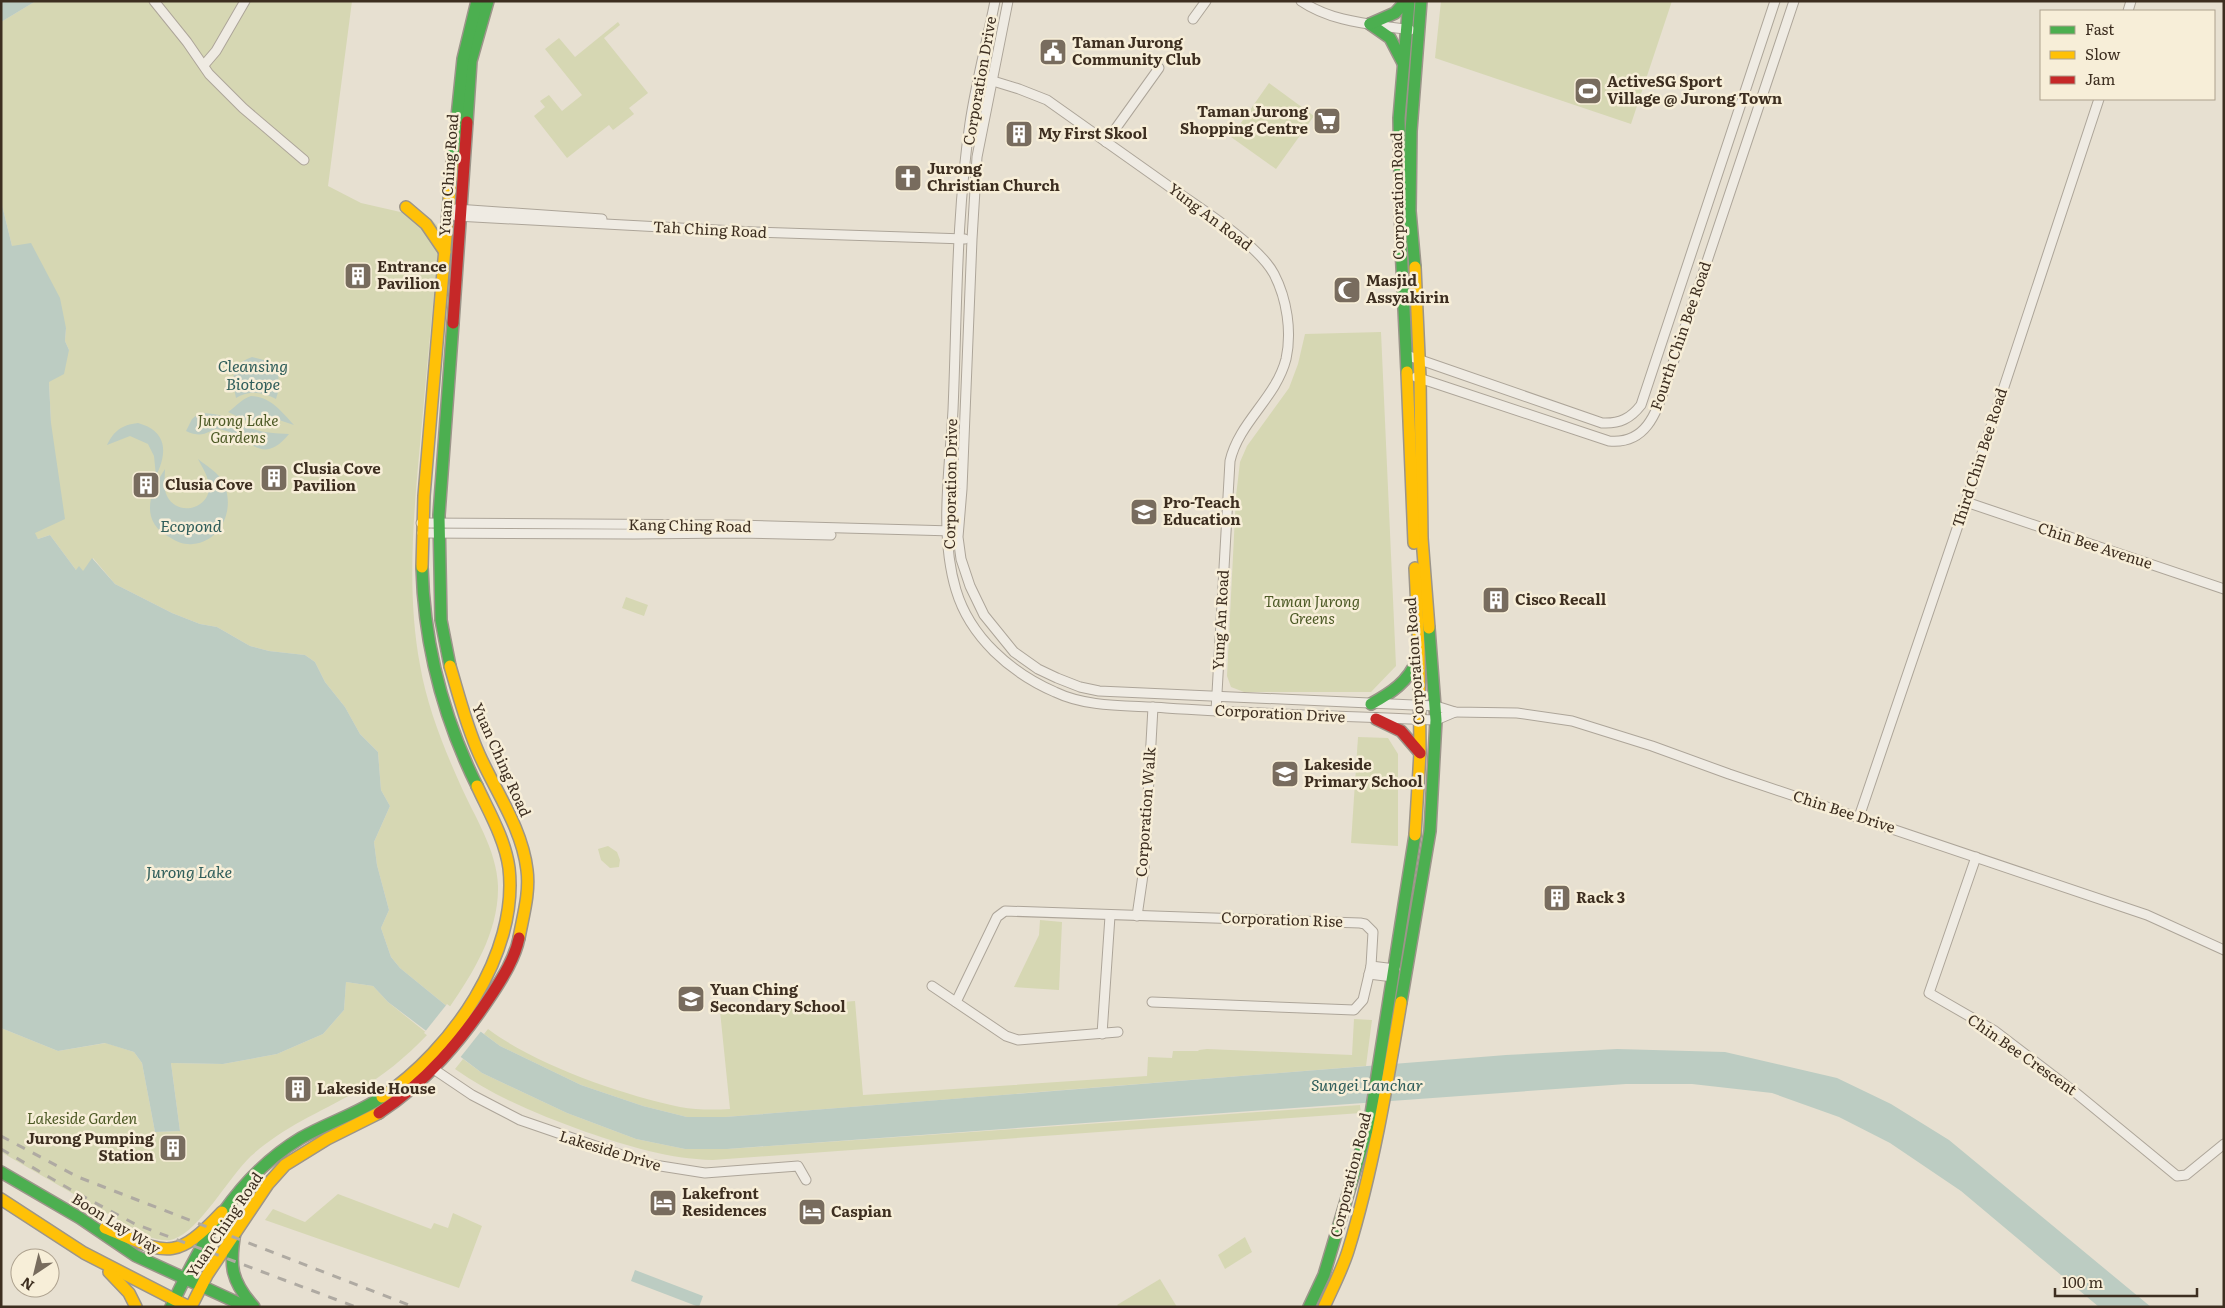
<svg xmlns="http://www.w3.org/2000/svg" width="2225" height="1308" viewBox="0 0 2225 1308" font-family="Literata,serif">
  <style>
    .green { fill: #d6d7b3 }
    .water { fill: #bcccc2 }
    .pier { fill: #e7e0d1 }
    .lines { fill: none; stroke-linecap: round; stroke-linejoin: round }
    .street-casing { stroke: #ada599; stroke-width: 11 }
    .fast-casing { stroke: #9c958a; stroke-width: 14 }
    .slow-casing { stroke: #9c958a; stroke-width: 14 }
    .jam-casing { stroke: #9c958a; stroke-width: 14 }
    .street { stroke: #efebe3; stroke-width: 9 }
    .fast { stroke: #4caf50; stroke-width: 11 }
    .slow { stroke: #ffc107; stroke-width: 11 }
    .jam { stroke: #c62828; stroke-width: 11 }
    .rail { stroke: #afaaa2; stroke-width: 3; stroke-dasharray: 9 9; stroke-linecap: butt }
    .labels { text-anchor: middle; stroke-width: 5; stroke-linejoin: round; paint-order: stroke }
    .poi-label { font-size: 15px; font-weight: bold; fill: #3d2e20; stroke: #f7eed8; text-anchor: start }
    .street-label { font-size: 15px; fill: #3d2e20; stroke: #f7eed8 }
    .park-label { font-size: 15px; font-style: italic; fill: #4d5a26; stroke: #f7eed8 }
    .water-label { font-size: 16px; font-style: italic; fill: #2f5d5a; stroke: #f7eed8 }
  </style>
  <rect width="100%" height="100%" fill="#e7e0d1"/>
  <g class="green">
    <path d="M 36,1 L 352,1 L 328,186 L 361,203 L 431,219 L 440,228 C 434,297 427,366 421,434 C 414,510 406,590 420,665 C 427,706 443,746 460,784 C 474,816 497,850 498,886 C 499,931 474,972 449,1008 L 400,968 L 391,957 L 381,928 L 389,910 L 377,865 L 374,842 L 390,806 L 381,790 L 378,752 L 360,734 L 345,707 L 325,682 L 315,662 L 305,655 L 269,651 L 250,646 L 217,627 L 200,624 L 172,613 L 115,584 L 93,558 L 83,572 L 76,570 L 50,535 L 38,539 L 34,533 L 51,423 L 49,381 L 69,350 L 65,341 L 66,328 L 12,246 L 1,201 L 1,22 Z"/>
    <path d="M 1441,1 L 1672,1 L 1631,124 L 1435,58 Z"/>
    <path d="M 618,22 L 620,25 L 604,38 L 648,93 L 629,108 L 634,114 L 613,130 L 609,125 L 567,158 L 534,116 L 545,107 L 540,101 L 549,95 L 562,111 L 582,95 L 545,49 L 559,38 L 575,57 Z"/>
    <path d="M 1269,83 L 1314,116 L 1276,169 L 1231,137 Z"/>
    <path d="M 1381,332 L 1396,666 L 1371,692 L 1244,692 L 1231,687 L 1227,676 L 1236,496 L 1240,462 L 1247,446 L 1289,388 L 1298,364 L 1305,334 Z"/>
    <path d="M 626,597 L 648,605 L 644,616 L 622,608 Z"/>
    <path d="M 1358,737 L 1388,738 L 1398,754 L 1398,846 L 1351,843 Z"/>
    <path d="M 608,846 L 617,852 L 620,860 L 619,867 L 610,868 L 601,860 L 598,849 Z"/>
    <path d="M 1040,920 L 1062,922 L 1059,990 L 1014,987 L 1039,935 Z"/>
    <path d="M 346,982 L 373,986 L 388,1002 L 428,1034 C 406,1057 382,1077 354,1093 C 318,1113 282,1128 251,1156 C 228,1178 200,1230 174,1239 C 166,1242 157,1239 148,1237 L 1,1152 L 1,1028 L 58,1051 L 106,1043 L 134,1052 L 142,1063 L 155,1132 L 180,1131 L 171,1063 L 223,1064 L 277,1054 L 323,1034 L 344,1010 Z"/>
    <path d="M 855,1001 L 863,1095 L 1147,1076 L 1148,1057 L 1172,1058 L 1173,1051 L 1198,1051 L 1199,1050 L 1207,1049 L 1352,1055 L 1354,1019 L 1372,1020 L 1366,1066 L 725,1117 L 687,1117 L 643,1106 L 581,1085 L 500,1046 L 484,1034 L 488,1029 C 536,1065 620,1094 680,1107 C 696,1110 714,1110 730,1109 L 720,1011 Z"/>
    <path d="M 463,1059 L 482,1073 L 567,1113 L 636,1139 L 685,1149 L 727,1149 L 1360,1105 L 1361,1113 L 713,1160 C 669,1159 628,1146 586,1132 C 540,1115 496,1098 455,1069 Z"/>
    <path d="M 338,1194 L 431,1229 L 434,1223 L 448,1228 L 453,1213 L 482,1226 L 459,1288 L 265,1220 L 273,1209 L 305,1222 Z"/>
    <path d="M 1245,1237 L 1252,1252 L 1225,1269 L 1218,1255 Z"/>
    <path d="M 1160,1279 L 1177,1307 L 1119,1307 L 1117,1305 Z"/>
  </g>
  <g class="water">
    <path d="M 1,1 L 36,1 L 1,22 Z"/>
    <path d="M 1,201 L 12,246 L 31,243 L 60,298 L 66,328 L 65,341 L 69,350 L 64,374 L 49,382 L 51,423 L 65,519 L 35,533 L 38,539 L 50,535 L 76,570 L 79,566 L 83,571 L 92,558 L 115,584 L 172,613 L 200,624 L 217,627 L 250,646 L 269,651 L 305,655 L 315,662 L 325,682 L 345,707 L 360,734 L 378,752 L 381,790 L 390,806 L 374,842 L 377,865 L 389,910 L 381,928 L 391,957 L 400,968 L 449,1008 L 500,1046 L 581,1085 L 643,1106 L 687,1117 L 725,1117 L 1506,1055 L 1617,1049 L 1725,1052 L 1837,1078 L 1891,1104 L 1949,1140 L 2151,1307 L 2099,1307 L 1961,1191 L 1890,1143 L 1839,1117 L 1772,1093 L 1692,1084 L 1626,1084 L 727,1149 L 685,1149 L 636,1139 L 567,1113 L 482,1073 L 388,1002 L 373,986 L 346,982 L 344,1010 L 323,1034 L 277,1054 L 223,1064 L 171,1063 L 180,1131 L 155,1132 L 142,1063 L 134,1052 L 105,1043 L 58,1051 L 1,1028 Z"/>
    <path d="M 252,357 L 268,361 L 278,370 L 279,389 L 276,399 C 262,392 250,390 236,398 C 232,378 230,365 252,357 Z"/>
    <path d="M 251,396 C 271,397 281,411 294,425 L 276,419 L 249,422 L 228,412 C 237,406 240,400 251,396 Z"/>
    <path d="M 199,413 C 224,413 230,420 251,428 C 263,433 275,433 289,434 C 261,468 250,436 223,430 C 209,426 207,441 186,431 L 192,419 Z"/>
    <path d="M 138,423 C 167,431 168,452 156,476 L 154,456 L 148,444 L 130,436 L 107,445 C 114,431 121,425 138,423 Z"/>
    <path d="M 198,459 C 205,465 216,471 221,479 C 237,503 224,541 193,544 C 185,545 177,542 171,538 C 139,522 149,493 165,469 C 165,478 163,488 167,496 C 178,518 212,508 209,484 C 207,474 202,467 198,459 Z"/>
    <path d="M 635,1270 L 703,1296 L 699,1307 L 631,1281 Z"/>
  </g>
  <path class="pier" d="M 447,1004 L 482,1030 L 459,1059 L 424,1033 Z"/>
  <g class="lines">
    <defs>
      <g id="street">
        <path d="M 154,1 L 187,42 L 209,74 L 243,108 L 304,160"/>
        <path d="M 995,1 C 987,42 976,82 970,123 C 956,216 957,316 953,410 C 950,467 939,534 956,590 C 970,637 1011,673 1055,692 C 1088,708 1129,705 1166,708 C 1256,714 1346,716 1436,720 L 1455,712"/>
        <path d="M 1008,1 L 977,157 L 972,239 L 962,489 L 958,537 L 961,559 L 970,586 L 984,615 L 1014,652 L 1038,669 L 1057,678 L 1080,687 L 1099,691 L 1436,706 L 1455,712 L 1517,713 L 1572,721 L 1652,746 L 1729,774 L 2147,915 L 2224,950"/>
        <path d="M 1301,1 C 1333,23 1374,24 1410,30"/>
        <path d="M 2128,11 L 2131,1"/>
        <path d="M 1193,19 L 1206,1"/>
        <path d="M 204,65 L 216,51 L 245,1"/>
        <path d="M 980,77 L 1019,89 L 1047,100 C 1087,128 1127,157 1167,185 C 1197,206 1258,244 1274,274 C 1287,299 1292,332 1286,359 C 1276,398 1239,422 1230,461 L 1216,711"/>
        <path d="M 1106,142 L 1159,68"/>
        <path d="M 456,209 L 602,219"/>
        <path d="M 456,216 L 754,232 L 965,239"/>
        <path d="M 1406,355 L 1602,423 C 1620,424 1631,418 1641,405 L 1775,1"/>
        <path d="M 1416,377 L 1609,441 C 1650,445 1658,406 1669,375 L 1794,1"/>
        <path d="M 1966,502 L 2224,589"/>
        <path d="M 421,523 L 736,525 L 953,531"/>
        <path d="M 422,533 L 634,534 L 736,533 L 831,535"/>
        <path d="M 1859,817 L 1966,502 L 2099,99"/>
        <path d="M 1976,857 L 1929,993 L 1995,1031 L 2076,1093 L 2177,1176 L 2186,1175 L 2224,1144"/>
        <path d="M 1137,916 L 1144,868 L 1153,707"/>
        <path d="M 1371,966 L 1395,969"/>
        <path d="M 1369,974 L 1393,977"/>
        <path d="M 932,986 L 1006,1036 L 1018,1040 L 1118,1032"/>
        <path d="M 956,1002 L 997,917 L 1005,911 L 1360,923 L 1365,924 L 1373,932 L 1371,966 L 1363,1000 L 1354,1010 L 1152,1002"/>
        <path d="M 1102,1034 L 1110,916"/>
        <path d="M 429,1066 L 472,1095 L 520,1120 L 648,1164 L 705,1173 L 798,1166 L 806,1180"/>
      </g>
      <g id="fast">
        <path d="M 1370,24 L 1390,38 L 1403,63"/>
        <path d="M 1370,24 L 1395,13 L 1406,1"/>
        <path d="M 467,122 L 471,61 L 488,1"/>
        <path d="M 452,165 L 463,59 L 477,1"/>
        <path d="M 1415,267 L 1410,211 L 1411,131 L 1421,1"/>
        <path d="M 1407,372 L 1401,246 L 1399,118 L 1409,1"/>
        <path d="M 422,567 C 424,644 443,717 477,786"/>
        <path d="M 450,666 L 441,620 L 439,515 L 453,323"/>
        <path d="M 1371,704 C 1391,693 1408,682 1417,660"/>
        <path d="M 1401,1002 L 1430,831 L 1436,720 L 1429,628"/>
        <path d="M 1,1172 L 80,1218 L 136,1256 L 247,1307"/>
        <path d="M 235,1232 C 229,1266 231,1281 254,1307"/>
        <path d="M 171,1307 C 202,1241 236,1177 301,1138 C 327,1123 357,1114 382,1097"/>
        <path d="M 1309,1307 L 1324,1275 L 1370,1120 L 1415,835"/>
      </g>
      <g id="slow">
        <path d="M 406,207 L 426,224 L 445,252"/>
        <path d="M 1415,267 L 1420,378 L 1422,538 L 1429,628"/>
        <path d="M 1407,372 L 1414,543"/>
        <path d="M 422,567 L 424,496 L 452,165"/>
        <path d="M 1415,568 L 1419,650 L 1420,753 L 1415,835"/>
        <path d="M 450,666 C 459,696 466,725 479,754 C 496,792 522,828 527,870 C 530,893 523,916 519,938"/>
        <path d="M 382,1097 C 451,1051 519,954 509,868 C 505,839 489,812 477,786"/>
        <path d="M 1,1199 L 84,1253 L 189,1307"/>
        <path d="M 105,1228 C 166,1253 173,1264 222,1212"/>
        <path d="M 109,1272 L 129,1293 L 136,1307"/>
        <path d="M 191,1307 L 207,1275 L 268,1184 L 285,1165 L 327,1139 L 379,1113"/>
        <path d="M 1324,1307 C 1332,1289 1342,1270 1348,1251 C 1373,1170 1387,1085 1401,1002"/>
      </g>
      <g id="jam">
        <path d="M 453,323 L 467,122"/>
        <path d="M 1376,719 L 1401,731 L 1420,753"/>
        <path d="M 379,1113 C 426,1082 461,1041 492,994 C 503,977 515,958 519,938"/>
      </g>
    </defs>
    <use href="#street" class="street-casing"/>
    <use href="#fast" class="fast-casing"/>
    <use href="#slow" class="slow-casing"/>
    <use href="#jam" class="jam-casing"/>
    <use href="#street" class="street"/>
    <use href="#fast" class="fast"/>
    <use href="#slow" class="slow"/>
    <use href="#jam" class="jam"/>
    <g class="rail">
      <path d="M 1,1136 L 78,1177 L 414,1307"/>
      <path d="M 1,1149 L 73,1191 L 135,1224 L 356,1307"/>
    </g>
  </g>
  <defs>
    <symbol id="civic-square" viewBox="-11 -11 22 22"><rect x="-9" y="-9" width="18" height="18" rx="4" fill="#786c5e" stroke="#f7eed8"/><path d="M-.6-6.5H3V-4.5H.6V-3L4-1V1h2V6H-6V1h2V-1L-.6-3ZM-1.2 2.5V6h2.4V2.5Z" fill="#fff"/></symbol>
    <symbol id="stadium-square" viewBox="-11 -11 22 22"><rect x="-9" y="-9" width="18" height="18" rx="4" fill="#786c5e" stroke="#f7eed8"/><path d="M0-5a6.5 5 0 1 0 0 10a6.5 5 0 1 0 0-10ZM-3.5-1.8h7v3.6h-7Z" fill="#fff"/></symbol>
    <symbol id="supermarket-square" viewBox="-11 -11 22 22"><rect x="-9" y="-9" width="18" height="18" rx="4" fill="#786c5e" stroke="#f7eed8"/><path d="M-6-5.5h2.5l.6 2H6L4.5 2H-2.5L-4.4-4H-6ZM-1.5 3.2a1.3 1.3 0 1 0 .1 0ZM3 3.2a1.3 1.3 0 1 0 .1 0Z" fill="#fff"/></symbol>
    <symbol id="building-square" viewBox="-11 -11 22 22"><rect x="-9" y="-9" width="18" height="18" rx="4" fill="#786c5e" stroke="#f7eed8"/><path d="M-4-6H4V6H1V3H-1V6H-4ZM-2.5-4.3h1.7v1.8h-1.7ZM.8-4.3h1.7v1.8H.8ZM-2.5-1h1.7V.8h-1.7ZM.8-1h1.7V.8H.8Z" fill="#fff"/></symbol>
    <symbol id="church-square" viewBox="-11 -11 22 22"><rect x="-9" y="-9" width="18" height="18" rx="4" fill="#786c5e" stroke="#f7eed8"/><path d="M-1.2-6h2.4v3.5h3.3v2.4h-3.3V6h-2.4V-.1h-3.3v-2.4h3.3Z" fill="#fff"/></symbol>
    <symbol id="mosque-square" viewBox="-11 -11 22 22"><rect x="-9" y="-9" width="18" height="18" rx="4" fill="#786c5e" stroke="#f7eed8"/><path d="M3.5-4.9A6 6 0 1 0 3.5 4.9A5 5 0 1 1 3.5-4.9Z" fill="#fff"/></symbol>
    <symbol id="school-square" viewBox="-11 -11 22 22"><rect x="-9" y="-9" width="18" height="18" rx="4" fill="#786c5e" stroke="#f7eed8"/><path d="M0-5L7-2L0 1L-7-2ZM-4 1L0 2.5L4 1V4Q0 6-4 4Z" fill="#fff"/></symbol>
    <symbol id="hotel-square" viewBox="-11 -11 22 22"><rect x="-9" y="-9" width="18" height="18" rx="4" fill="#786c5e" stroke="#f7eed8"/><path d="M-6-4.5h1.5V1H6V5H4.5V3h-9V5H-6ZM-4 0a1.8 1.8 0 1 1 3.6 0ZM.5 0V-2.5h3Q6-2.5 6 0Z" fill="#fff"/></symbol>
  </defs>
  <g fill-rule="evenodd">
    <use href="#civic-square" x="1037" y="36" width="32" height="32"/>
    <use href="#stadium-square" x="1572" y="75" width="32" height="32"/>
    <use href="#supermarket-square" x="1311" y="105" width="32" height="32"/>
    <use href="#building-square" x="1003" y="118" width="32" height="32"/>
    <use href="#church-square" x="892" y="162" width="32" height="32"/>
    <use href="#building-square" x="342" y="260" width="32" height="32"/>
    <use href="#mosque-square" x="1331" y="274" width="32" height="32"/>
    <use href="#building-square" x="258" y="462" width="32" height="32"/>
    <use href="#building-square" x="130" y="469" width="32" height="32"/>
    <use href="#school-square" x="1128" y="496" width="32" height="32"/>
    <use href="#building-square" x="1480" y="584" width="32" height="32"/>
    <use href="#school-square" x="1269" y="758" width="32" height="32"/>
    <use href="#building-square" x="1541" y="882" width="32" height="32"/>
    <use href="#school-square" x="675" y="983" width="32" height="32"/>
    <use href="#building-square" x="282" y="1073" width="32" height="32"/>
    <use href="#building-square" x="157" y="1132" width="32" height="32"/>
    <use href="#hotel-square" x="647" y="1187" width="32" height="32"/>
    <use href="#hotel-square" x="796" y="1196" width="32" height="32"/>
  </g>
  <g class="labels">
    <g class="poi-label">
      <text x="1072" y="48">Taman Jurong<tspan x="1072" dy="17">Community Club</tspan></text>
      <text x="1607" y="87">ActiveSG Sport<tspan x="1607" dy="17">Village @ Jurong Town</tspan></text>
      <text x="1308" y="117" text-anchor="end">Taman Jurong<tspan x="1308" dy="17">Shopping Centre</tspan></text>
      <text x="1038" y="139">My First Skool</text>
      <text x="927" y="174">Jurong<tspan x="927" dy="17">Christian Church</tspan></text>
      <text x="377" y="272">Entrance<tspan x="377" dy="17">Pavilion</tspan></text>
      <text x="1366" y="286">Masjid<tspan x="1366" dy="17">Assyakirin</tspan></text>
      <text x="293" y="474">Clusia Cove<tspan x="293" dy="17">Pavilion</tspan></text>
      <text x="165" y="490">Clusia Cove</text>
      <text x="1163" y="508">Pro-Teach<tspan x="1163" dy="17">Education</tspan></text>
      <text x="1515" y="605">Cisco Recall</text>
      <text x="1304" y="770">Lakeside<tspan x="1304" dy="17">Primary School</tspan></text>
      <text x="1576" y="903">Rack 3</text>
      <text x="710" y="995">Yuan Ching<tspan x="710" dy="17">Secondary School</tspan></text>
      <text x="317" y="1094">Lakeside House</text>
      <text x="154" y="1144" text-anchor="end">Jurong Pumping<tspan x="154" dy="17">Station</tspan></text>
      <text x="682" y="1199">Lakefront<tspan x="682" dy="17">Residences</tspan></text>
      <text x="831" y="1217">Caspian</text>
    </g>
    <g class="street-label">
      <text transform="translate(980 81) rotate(-80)" y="5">Corporation Drive</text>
      <text transform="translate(449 175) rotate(-86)" y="5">Yuan Ching Road</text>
      <text transform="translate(1398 196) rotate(-91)" y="5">Corporation Road</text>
      <text transform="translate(1210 217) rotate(37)" y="5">Yung An Road</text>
      <text transform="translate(710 230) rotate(3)" y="5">Tah Ching Road</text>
      <text transform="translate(1681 336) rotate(-71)" y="5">Fourth Chin Bee Road</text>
      <text transform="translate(1980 458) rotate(-72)" y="5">Third Chin Bee Road</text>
      <text transform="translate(951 484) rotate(-89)" y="5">Corporation Drive</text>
      <text transform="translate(690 526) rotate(1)" y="5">Kang Ching Road</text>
      <text transform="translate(2095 546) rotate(18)" y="5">Chin Bee Avenue</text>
      <text transform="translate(1221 620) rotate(-87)" y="5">Yung An Road</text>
      <text transform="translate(1415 661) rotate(-94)" y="5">Corporation Road</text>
      <text transform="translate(1280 714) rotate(3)" y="5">Corporation Drive</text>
      <text transform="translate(501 760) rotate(66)" y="5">Yuan Ching Road</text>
      <text transform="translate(1146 812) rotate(-86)" y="5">Corporation Walk</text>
      <text transform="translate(1844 812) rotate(18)" y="5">Chin Bee Drive</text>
      <text transform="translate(1282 920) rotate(2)" y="5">Corporation Rise</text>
      <text transform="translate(2022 1055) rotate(35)" y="5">Chin Bee Crescent</text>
      <text transform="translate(610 1151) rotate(17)" y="5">Lakeside Drive</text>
      <text transform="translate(1351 1175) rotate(-76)" y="5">Corporation Road</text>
      <text transform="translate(116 1224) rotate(32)" y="5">Boon Lay Way</text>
      <text transform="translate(225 1225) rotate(-56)" y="5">Yuan Ching Road</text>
    </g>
    <g class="park-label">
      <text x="238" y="426">Jurong Lake<tspan x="238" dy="17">Gardens</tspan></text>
      <text x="1312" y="607">Taman Jurong<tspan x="1312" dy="17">Greens</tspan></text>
      <text x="82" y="1124">Lakeside Garden</text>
    </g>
    <g class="water-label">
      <text x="253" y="372">Cleansing<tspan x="253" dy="18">Biotope</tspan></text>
      <text x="191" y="532">Ecopond</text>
      <text x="189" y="878">Jurong Lake</text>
      <text x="1367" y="1091">Sungei Lanchar</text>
    </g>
  </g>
  <rect width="2225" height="1308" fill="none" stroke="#3d2e20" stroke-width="5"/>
  <rect x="2040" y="10" width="175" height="90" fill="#f7eed8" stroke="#ada18e"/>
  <rect x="2050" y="26" width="25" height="8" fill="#4caf50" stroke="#ada18e"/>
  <text x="2085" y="35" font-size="15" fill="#3d2e20">Fast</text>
  <rect x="2050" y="51" width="25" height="8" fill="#ffc107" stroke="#ada18e"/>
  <text x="2085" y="60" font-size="15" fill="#3d2e20">Slow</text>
  <rect x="2050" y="76" width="25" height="8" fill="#c62828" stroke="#ada18e"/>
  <text x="2085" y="85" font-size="15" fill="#3d2e20">Jam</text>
  <g transform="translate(35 1273) rotate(215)"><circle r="24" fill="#f7eed8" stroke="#ada18e"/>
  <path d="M0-4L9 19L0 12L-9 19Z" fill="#786c5e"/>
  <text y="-8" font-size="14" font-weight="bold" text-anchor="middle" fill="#3d2e20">N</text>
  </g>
  <path d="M2055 1288v8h142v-8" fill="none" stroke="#3d2e20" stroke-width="2.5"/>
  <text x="2062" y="1288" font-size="15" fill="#3d2e20" stroke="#f7eed8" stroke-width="4" paint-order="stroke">100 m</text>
</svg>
